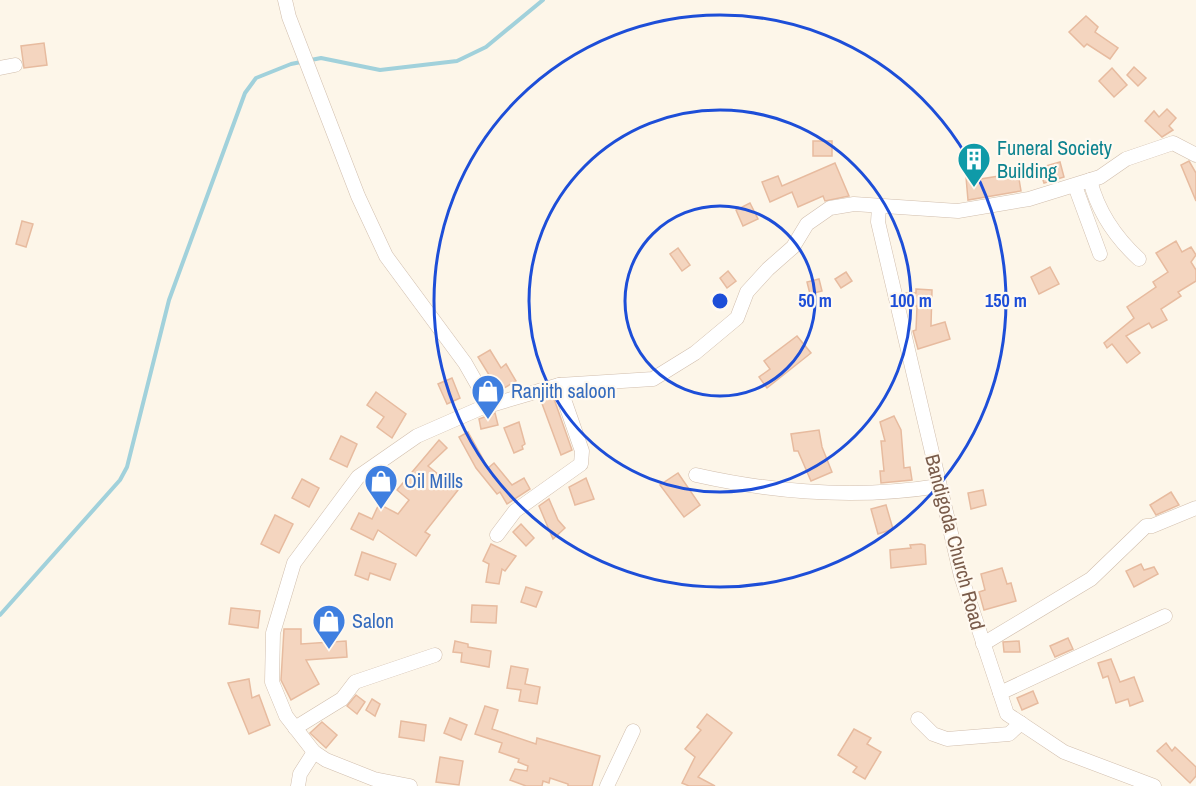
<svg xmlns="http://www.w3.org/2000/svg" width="1196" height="786" viewBox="0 0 1196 786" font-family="'Archivo Narrow',sans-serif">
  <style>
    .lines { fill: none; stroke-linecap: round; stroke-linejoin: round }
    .stream { stroke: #a1d1db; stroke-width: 4 }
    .building { fill: #f4d5bf; stroke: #e7bb9f; stroke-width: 1.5 }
    .minor-casing { stroke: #d1bead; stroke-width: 15 }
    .minor { stroke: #fff; stroke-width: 14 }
    .ring { fill: none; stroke: #1d4ed8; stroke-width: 3 }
    .labels { text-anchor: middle; stroke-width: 4.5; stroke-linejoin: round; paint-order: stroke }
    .culture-label { font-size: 20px; fill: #0d838f; stroke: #fff9f0; text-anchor: start }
    .shop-label { font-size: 20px; fill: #366cbe; stroke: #fff9f0; text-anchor: start }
    .street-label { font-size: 20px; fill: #7a5c4b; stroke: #fff9f0 }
    .centre { fill: #1d4ed8; stroke: #fff9f0; stroke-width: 3 }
    .ring-label { font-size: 18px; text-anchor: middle; font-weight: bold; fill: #1d4ed8; stroke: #fff9f0; stroke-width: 4.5; stroke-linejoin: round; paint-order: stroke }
  </style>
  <rect width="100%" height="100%" fill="#fdf6e9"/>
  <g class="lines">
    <path class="stream" d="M 0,615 L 120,480 L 127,467 L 169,300 L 245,93 L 256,78 L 291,64 L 321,58 L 380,70 L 457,61 L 486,47 L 543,0"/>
  </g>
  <g class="building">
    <path d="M 1086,16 L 1098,27 L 1095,32 L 1118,48 L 1110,59 L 1087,44 L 1084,47 L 1069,32 Z"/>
    <path d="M 44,43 L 47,65 L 24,68 L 21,46 Z"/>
    <path d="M 1134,67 L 1146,78 L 1138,86 L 1127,75 Z"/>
    <path d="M 1112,68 L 1127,85 L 1114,97 L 1099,81 Z"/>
    <path d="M 1167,109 L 1176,118 L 1169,126 L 1173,130 L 1162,137 L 1145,121 L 1154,111 L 1159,117 Z"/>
    <rect x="813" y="141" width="19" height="15"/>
    <path d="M 1189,161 L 1196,173 L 1196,201 L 1181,165 Z"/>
    <path d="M 1060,162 L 1064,177 L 1044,183 L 1039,168 Z"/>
    <path d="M 835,163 L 849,196 L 825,201 L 823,196 L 798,207 L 792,192 L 770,202 L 762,182 L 778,176 L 782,186 Z"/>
    <path d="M 1018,173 L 1021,191 L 968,200 L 966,177 L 980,175 L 980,179 Z"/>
    <path d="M 750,203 L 758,219 L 743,226 L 736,210 Z"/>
    <path d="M 22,221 L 33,224 L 26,247 L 16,244 Z"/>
    <path d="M 1176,241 L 1182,252 L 1191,247 L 1196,255 L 1191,262 L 1196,270 L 1196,281 L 1178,292 L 1181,296 L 1161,309 L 1167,320 L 1152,328 L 1149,323 L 1126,336 L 1140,353 L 1127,363 L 1112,344 L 1107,348 L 1104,343 L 1134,318 L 1127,307 L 1156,287 L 1153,282 L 1168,272 L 1156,253 Z"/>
    <path d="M 678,248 L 690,265 L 682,271 L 670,254 Z"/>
    <path d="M 1050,267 L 1059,284 L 1039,294 L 1031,277 Z"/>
    <path d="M 728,271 L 736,281 L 727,288 L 720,278 Z"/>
    <path d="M 846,272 L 852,281 L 841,288 L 835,279 Z"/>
    <path d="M 819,279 L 822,291 L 810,294 L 807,282 Z"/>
    <path d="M 916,289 L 932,290 L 931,326 L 945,322 L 950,339 L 918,349 L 913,331 L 916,330 L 917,306 L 907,306 L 905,300 L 906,293 L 916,293 Z"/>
    <path d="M 797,336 L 811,353 L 767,388 L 759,377 L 770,369 L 764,361 Z"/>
    <path d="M 490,350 L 501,368 L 506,364 L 516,381 L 499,391 L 478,357 Z"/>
    <path d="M 452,378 L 460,398 L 447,404 L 438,384 Z"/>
    <path d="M 376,392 L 406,414 L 392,438 L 377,427 L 384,417 L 367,405 Z"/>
    <path d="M 553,396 L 572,450 L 561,455 L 541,401 Z"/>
    <path d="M 495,413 L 498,425 L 481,429 L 479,419 Z"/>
    <path d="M 894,416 L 901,430 L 904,468 L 910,467 L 912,480 L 881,483 L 880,471 L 884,471 L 881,441 L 885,441 L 880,422 Z"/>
    <path d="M 519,422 L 525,444 L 522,446 L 523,449 L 514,453 L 504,428 Z"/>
    <path d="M 819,430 L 822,447 L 832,472 L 811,481 L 798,451 L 794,451 L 791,434 Z"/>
    <path d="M 468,432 L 488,468 L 494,463 L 512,485 L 524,478 L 530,489 L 507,504 L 500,492 L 497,494 L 476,468 L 459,437 Z"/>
    <path d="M 341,436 L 357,444 L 347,467 L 330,459 Z"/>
    <path d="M 439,440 L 447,448 L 428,466 L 458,490 L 425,532 L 430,535 L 416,556 L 378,530 L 373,540 L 351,529 L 359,513 L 372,519 L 379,504 L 398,514 L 409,500 L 397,490 Z"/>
    <path d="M 678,473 L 700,505 L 684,517 L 660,485 Z"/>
    <path d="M 586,478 L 594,499 L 575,505 L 569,487 Z"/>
    <path d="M 302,479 L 319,488 L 309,507 L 292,498 Z"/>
    <path d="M 983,490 L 986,505 L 971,509 L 968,493 Z"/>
    <path d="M 1171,492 L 1179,505 L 1156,515 L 1150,505 Z"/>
    <path d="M 549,499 L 558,520 L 565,528 L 553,539 L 539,506 Z"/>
    <path d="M 886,505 L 893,529 L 878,534 L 871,509 Z"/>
    <path d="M 275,515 L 293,524 L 279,553 L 261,544 Z"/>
    <path d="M 521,524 L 534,538 L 526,546 L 513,532 Z"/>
    <path d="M 491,544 L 516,556 L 505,571 L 502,569 L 499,584 L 486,582 L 489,564 L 483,561 Z"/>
    <path d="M 921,544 L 925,545 L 926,564 L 891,568 L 890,550 L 911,548 L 910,545 Z"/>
    <path d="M 362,552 L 396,564 L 390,580 L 370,573 L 368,580 L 355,575 Z"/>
    <path d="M 1141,564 L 1144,570 L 1154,567 L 1158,574 L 1134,587 L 1126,571 Z"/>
    <path d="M 1002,568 L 1007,584 L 1011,583 L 1016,601 L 984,610 L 979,592 L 985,590 L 981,574 Z"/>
    <path d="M 526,587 L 542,592 L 536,607 L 521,602 Z"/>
    <path d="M 472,605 L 497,606 L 496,623 L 471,622 Z"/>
    <path d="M 231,608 L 260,611 L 258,628 L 229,624 Z"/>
    <path d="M 284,629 L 301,629 L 301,644 L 346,641 L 347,657 L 306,660 L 319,684 L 291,700 L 281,680 Z"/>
    <path d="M 1068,638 L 1073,649 L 1055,657 L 1050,646 Z"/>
    <path d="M 455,641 L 468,644 L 468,647 L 491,651 L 489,667 L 461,662 L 462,653 L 453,652 Z"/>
    <path d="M 1019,641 L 1020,652 L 1004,652 L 1003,642 Z"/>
    <path d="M 1111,659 L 1120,682 L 1134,677 L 1143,701 L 1130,706 L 1128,699 L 1116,703 L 1108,676 L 1103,678 L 1098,663 Z"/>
    <path d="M 511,666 L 528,669 L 525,684 L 540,687 L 537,704 L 519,701 L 521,690 L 507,688 Z"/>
    <path d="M 249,679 L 252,698 L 259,695 L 270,725 L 249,734 L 228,683 Z"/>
    <path d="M 1033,691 L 1038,703 L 1022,710 L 1017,698 Z"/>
    <path d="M 356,695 L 365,702 L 357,714 L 347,706 Z"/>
    <path d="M 372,699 L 380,704 L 375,716 L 366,710 Z"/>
    <path d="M 485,706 L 498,710 L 492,729 L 536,744 L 537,738 L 600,756 L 592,786 L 568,786 L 568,784 L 550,778 L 549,783 L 543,781 L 542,786 L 526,786 L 510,780 L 515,769 L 527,771 L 528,766 L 518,762 L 519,759 L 499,752 L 502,743 L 475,734 Z"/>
    <path d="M 707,714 L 732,733 L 698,777 L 715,786 L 689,786 L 682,783 L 695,757 L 685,749 L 701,730 L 697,727 Z"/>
    <path d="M 450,718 L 467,725 L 461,740 L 444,733 Z"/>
    <path d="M 401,721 L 426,725 L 424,741 L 399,737 Z"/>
    <path d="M 322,722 L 337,735 L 326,748 L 310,733 Z"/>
    <path d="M 854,729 L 871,738 L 867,744 L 881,752 L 865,779 L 853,772 L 857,767 L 838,755 Z"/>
    <path d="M 1166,743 L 1172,751 L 1175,747 L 1196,767 L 1196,776 L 1190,783 L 1157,751 Z"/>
    <path d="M 440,757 L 463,761 L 459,785 L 436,782 Z"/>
  </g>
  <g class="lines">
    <defs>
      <g id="minor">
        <path d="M 285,0 L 289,17 L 358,196 L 386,256 L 465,363 L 489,405"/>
        <path d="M 0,68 L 15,65"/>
        <path d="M 1090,180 C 1098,212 1115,237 1139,259"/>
        <path d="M 1075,186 L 1100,254"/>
        <path d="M 879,207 L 878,222 L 961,576 L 1007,714 L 1064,752 L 1154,786"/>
        <path d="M 696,475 C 776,493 858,499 939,486"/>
        <path d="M 497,535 L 515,511 L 581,464 L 582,451 L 559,385"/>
        <path d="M 983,644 L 1091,579 L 1146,526 L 1152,526 L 1196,508"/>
        <path d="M 1000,693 L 1165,616"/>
        <path d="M 918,719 L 933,734 L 947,739 L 1009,734 L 1021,723"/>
        <path d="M 295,728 L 342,699 L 355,682 L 435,655"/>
        <path d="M 298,786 L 300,774 L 314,752"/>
        <path d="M 410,786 L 374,779 L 326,760 L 314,752 L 286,716 L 272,682 L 273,633 L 294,563 L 358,477 L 417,436 L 481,408 L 559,385 L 653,379 L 695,353 L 737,318 L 747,292 L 768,269 L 793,247 L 807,224 L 830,208 L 854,204 L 958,211 L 1029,199 L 1100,177 L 1126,159 L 1173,143 L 1196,155"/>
        <path d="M 607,786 L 633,731"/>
      </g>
    </defs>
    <use href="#minor" class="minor-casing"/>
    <use href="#minor" class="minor"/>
  </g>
  <g class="ring">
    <circle cx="720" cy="301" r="95"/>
    <circle cx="720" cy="301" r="191"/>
    <circle cx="720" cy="301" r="286"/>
  </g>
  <defs>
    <symbol id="building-pin" viewBox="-11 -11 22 30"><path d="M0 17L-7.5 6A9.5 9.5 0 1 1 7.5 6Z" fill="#0f9aa8" stroke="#fff9f0"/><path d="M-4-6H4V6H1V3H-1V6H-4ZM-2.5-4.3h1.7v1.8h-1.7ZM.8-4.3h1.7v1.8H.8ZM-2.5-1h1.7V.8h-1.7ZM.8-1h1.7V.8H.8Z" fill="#fff"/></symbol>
    <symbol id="shop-pin" viewBox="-11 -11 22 30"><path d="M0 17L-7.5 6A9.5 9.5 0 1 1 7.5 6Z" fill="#3f7fe0" stroke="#fff9f0"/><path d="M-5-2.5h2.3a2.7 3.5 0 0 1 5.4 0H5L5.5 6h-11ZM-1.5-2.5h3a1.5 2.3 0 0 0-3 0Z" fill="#fff"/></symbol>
  </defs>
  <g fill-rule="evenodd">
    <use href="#building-pin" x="955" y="140" width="38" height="52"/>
    <use href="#shop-pin" x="469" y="372" width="38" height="52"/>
    <use href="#shop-pin" x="362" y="462" width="38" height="52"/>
    <use href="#shop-pin" x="310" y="602" width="38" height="52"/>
  </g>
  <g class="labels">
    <g class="culture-label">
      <text x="997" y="155">Funeral Society<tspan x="997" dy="23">Building</tspan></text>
    </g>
    <g class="shop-label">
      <text x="511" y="398">Ranjith saloon</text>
      <text x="404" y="488">Oil Mills</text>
      <text x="352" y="628">Salon</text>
    </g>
    <g class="street-label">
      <text transform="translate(955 542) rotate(75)" y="7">Bandigoda Church Road</text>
    </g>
  </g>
  <circle cx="720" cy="301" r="9" class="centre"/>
  <g class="ring-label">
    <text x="815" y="307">50 m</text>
    <text x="911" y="307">100 m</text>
    <text x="1006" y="307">150 m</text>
  </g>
</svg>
